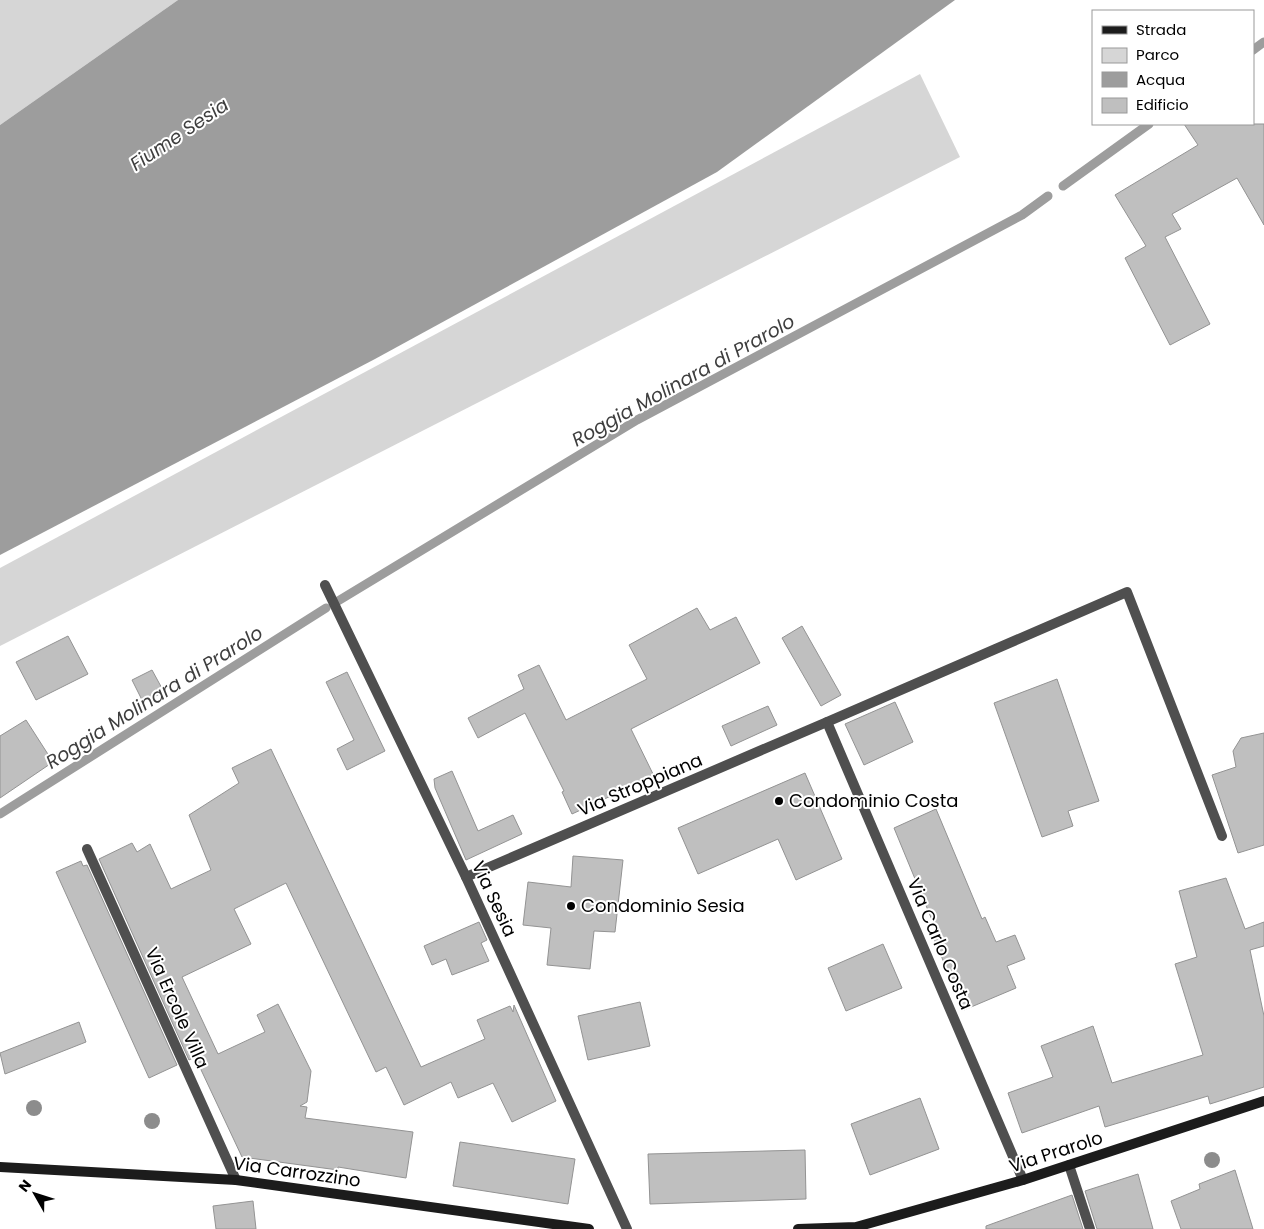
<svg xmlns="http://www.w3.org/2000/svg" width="1264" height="1229" viewBox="0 0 1264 1229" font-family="Poppins,sans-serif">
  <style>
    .green { fill: #d6d6d6 }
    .water { fill: #9d9d9d }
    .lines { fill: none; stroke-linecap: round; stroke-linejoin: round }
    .stream { stroke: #9d9d9d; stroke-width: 9 }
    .building { fill: #bfbfbf; stroke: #939393 }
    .lane { stroke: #4f4f4f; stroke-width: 10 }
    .street { stroke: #4f4f4f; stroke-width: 10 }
    .secondary { stroke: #1c1c1c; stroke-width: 10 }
    .tree { fill: #8c8c8c }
    .poi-dot { fill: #000; stroke: #fff; stroke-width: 2 }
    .labels { text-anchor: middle; stroke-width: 4; stroke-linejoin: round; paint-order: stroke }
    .street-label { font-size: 18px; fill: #000; stroke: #fff }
    .poi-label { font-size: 18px; fill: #000; stroke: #fff; text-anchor: start }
    .water-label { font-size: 19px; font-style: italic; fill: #3e3e3e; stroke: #fff }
  </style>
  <rect width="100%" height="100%" fill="#fff"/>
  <g class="green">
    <path d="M 0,0 L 178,0 L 0,125 Z"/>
    <path d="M 920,74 L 960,157 L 0,646 L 0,568 Z"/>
  </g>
  <path class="water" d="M 178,0 L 955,0 L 717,172 L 375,359 L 0,555 L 0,125 Z"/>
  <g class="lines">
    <g class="stream">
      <path d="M 1253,50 L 1264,42"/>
      <path d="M 1063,186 L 1149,124"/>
      <path d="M 338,601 L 637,420 L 1022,215 L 1048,196"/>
      <path d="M 0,814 L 326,608"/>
    </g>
  </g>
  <g class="building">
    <path d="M 1184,124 L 1264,124 L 1264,225 L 1237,178 L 1172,214 L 1181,229 L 1165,237 L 1210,324 L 1170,345 L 1125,258 L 1146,246 L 1115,195 L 1198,145 Z"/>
    <path d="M 697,608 L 710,630 L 736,617 L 760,663 L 631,729 L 654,776 L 572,814 L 562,792 L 564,791 L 525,713 L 478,738 L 468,718 L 524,689 L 518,675 L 539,665 L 566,720 L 647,679 L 629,645 Z"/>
    <path d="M 802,626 L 841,695 L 821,706 L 782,638 Z"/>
    <path d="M 68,636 L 88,674 L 36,700 L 16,662 Z"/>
    <path d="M 152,670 L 164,692 L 143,702 L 132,680 Z"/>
    <path d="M 347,672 L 385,751 L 347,770 L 337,749 L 354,740 L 326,682 Z"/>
    <path d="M 1057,679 L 1099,801 L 1068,811 L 1073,826 L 1042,837 L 994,703 Z"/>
    <path d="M 895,702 L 913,742 L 864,765 L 845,724 Z"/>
    <path d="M 768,706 L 777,725 L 731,746 L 722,726 Z"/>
    <path d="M 26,720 L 53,762 L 0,798 L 0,736 Z"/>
    <path d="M 1264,733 L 1264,845 L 1238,853 L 1212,775 L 1236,767 L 1233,751 L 1241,738 Z"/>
    <path d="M 271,749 L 421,1067 L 485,1039 L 477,1020 L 510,1006 L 513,1012 L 514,1005 L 556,1101 L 512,1122 L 493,1083 L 458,1098 L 451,1082 L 404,1105 L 386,1067 L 376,1072 L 286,883 L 234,909 L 251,944 L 182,977 L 218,1054 L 265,1032 L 257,1015 L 278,1004 L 311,1071 L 307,1102 L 300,1106 L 307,1107 L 305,1118 L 413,1132 L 406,1178 L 338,1167 L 338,1170 L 242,1157 L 195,1057 L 189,1060 L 99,859 L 132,843 L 137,852 L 150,844 L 171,889 L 211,870 L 189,815 L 239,783 L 232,768 Z"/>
    <path d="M 452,771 L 478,831 L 513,815 L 522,834 L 466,860 L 435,788 L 434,779 Z"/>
    <path d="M 805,773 L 842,859 L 796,880 L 778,839 L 698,874 L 678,828 Z"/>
    <path d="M 936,809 L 982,919 L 985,917 L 996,942 L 1015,935 L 1025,959 L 1007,966 L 1016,988 L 964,1010 L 934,939 L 939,937 L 894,828 Z"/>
    <path d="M 573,856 L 623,860 L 615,932 L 594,931 L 590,969 L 547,965 L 551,928 L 523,925 L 528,882 L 571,887 Z"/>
    <path d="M 81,861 L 83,866 L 87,865 L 177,1065 L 149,1078 L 56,872 Z"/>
    <path d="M 1226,878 L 1245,929 L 1264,922 L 1264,946 L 1250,950 L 1264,1016 L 1264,1087 L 1210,1104 L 1208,1096 L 1105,1127 L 1099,1106 L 1022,1133 L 1008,1093 L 1053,1077 L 1041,1046 L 1093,1026 L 1112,1083 L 1203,1055 L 1175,964 L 1197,957 L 1179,891 Z"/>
    <path d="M 479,922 L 487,940 L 481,943 L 489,961 L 452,975 L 446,959 L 432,965 L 424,946 Z"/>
    <path d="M 883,944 L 902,988 L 846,1011 L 828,968 Z"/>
    <path d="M 640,1002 L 650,1046 L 588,1060 L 578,1016 Z"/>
    <path d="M 79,1022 L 86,1042 L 5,1074 L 0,1053 Z"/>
    <path d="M 920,1098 L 939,1149 L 870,1175 L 851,1124 Z"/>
    <path d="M 460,1142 L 575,1159 L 568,1204 L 453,1186 Z"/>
    <path d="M 805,1150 L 806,1199 L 650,1204 L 648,1154 Z"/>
    <path d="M 1235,1170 L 1253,1229 L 1181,1229 L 1171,1201 L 1200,1189 L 1199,1184 Z"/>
    <path d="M 1138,1174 L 1153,1229 L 1097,1229 L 1085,1191 Z"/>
    <path d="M 1072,1195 L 1083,1229 L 986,1229 L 986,1226 Z"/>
    <path d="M 253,1201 L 256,1229 L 216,1229 L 213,1206 Z"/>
  </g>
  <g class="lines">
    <path class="lane" d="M 827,722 L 1127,592 L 1222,836"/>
    <g class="street">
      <path d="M 325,585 L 466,877 L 627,1229"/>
      <path d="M 87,849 L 236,1180"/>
      <path d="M 466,877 L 827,722 L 1023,1180"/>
      <path d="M 1069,1165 L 1090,1229"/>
    </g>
    <g class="secondary">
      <path d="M 0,1167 L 236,1180 L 589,1229"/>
      <path d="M 798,1229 L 856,1227 L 1023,1180 L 1264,1101"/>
    </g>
  </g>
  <g class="tree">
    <circle cx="34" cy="1108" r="8"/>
    <circle cx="152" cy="1121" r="8"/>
    <circle cx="1212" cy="1160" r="8"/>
  </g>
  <g class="poi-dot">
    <circle cx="779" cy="801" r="5"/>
    <circle cx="571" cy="906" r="5"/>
  </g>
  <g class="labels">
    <g class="street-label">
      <text transform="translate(640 785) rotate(-23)" y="6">Via Stroppiana</text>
      <text transform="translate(494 899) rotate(65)" y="6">Via Sesia</text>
      <text transform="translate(940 944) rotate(67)" y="6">Via Carlo Costa</text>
      <text transform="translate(177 1008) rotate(66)" y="6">Via Ercole Villa</text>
      <text transform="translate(1056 1152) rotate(-18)" y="6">Via Prarolo</text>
      <text transform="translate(297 1172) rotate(8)" y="6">Via Carrozzino</text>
    </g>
    <g class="poi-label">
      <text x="789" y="807">Condominio Costa</text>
      <text x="581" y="912">Condominio Sesia</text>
    </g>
    <g class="water-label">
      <text transform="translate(179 134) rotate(-34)" y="7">Fiume Sesia</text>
      <text transform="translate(683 380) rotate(-29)" y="7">Roggia Molinara di Prarolo</text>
      <text transform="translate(154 697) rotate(-32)" y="7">Roggia Molinara di Prarolo</text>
    </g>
  </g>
  <rect x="1092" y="10" width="162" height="115" fill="#ffffff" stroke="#999999"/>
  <rect x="1102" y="26" width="25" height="8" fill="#1c1c1c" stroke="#999999"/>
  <text x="1136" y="35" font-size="15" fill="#000000">Strada</text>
  <rect x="1102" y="48" width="25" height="15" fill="#d6d6d6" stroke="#999999"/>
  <text x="1136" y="60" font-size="15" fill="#000000">Parco</text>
  <rect x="1102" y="72" width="25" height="15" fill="#9d9d9d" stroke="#999999"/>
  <text x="1136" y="85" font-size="15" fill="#000000">Acqua</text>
  <rect x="1102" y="98" width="25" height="15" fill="#bfbfbf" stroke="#999999"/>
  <text x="1136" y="110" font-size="15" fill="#000000">Edificio</text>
  <g transform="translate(35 1194) rotate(309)" stroke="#ffffff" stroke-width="4" paint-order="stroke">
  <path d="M0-4L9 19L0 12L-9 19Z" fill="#000000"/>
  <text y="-8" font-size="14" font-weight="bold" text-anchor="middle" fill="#000000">N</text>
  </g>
</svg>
